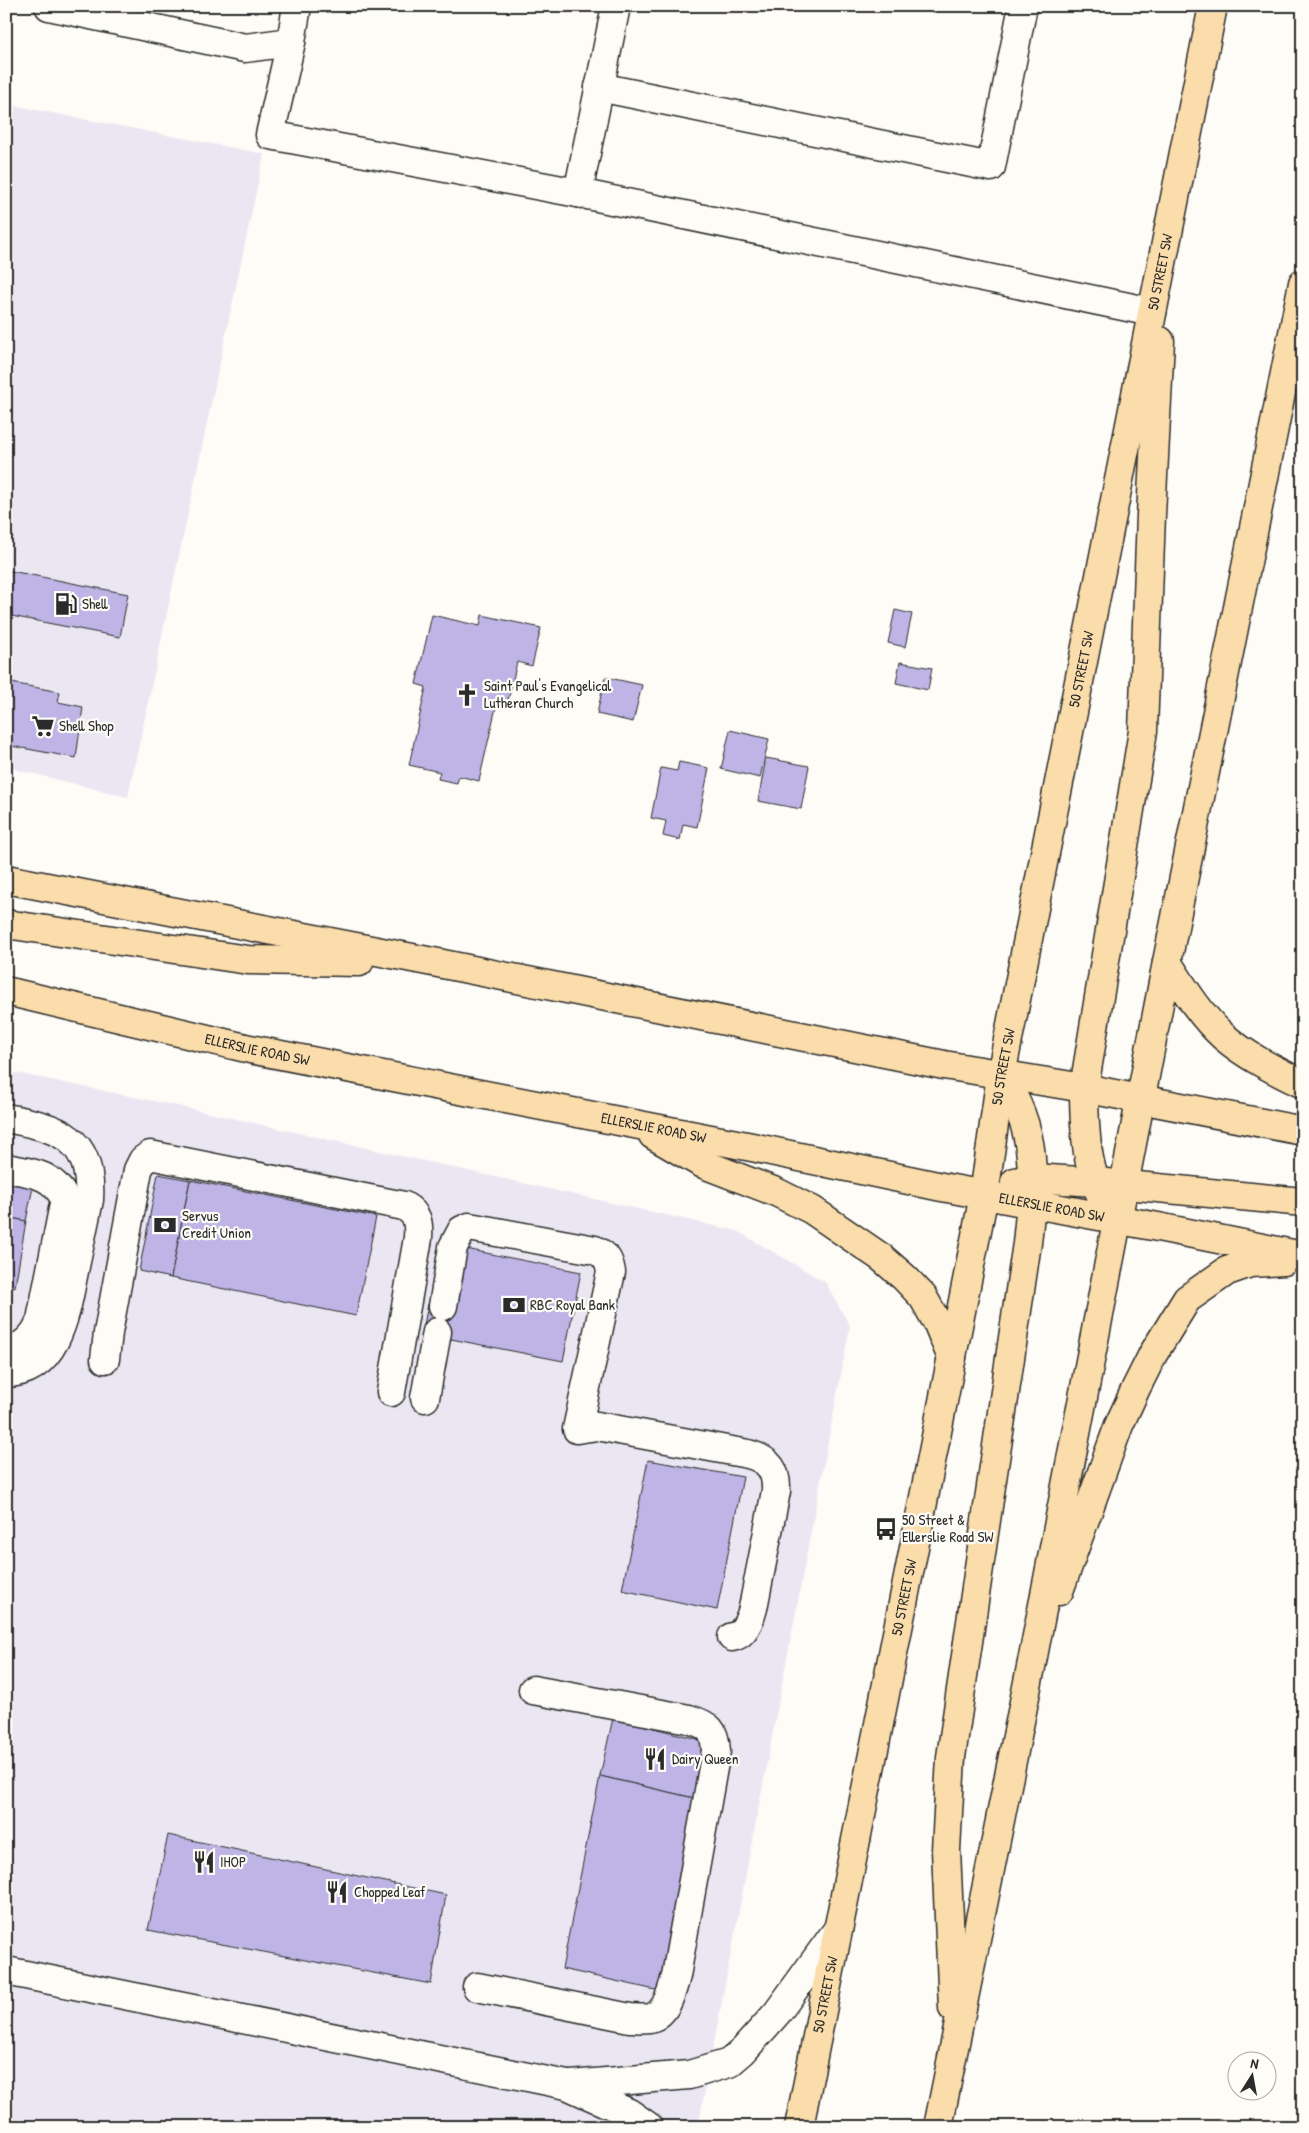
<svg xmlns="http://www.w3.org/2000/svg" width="1309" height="2133" viewBox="0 0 1309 2133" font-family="'Patrick Hand',sans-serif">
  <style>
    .built { fill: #eae7f2 }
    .building { fill: #beb5e6; stroke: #2b2b2b }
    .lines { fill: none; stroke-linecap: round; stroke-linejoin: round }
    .minor-casing { stroke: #2b2b2b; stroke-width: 31 }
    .major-casing { stroke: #2b2b2b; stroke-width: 31 }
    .minor { stroke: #fdfcf7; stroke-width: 28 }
    .major { stroke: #fbddab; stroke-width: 28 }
    .labels { text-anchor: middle; stroke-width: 4.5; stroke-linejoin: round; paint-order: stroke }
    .street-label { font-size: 15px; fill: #2b2b2b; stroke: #fdfcf7 }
    .poi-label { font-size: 15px; fill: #2b2b2b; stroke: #fdfcf7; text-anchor: start }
  </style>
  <rect width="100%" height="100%" fill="#fdfcf7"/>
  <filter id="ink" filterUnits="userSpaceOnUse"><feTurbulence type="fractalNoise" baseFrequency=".02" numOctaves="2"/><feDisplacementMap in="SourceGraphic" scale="10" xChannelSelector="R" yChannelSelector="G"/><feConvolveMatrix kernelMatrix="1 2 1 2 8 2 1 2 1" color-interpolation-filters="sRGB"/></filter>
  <g filter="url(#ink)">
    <g class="built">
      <path d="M 6,104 L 264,154 L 128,797 L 6,767 Z"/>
      <path d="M 6,1071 L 178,1106 L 737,1231 L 825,1282 L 850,1326 L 698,2127 L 6,2127 Z"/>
    </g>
    <g class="building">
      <path d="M 6,570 L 128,594 L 120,637 L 6,615 Z"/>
      <path d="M 895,610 L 912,614 L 905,647 L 888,643 Z"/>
      <path d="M 432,615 L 480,626 L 482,615 L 541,628 L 532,666 L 517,662 L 507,705 L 497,703 L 479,781 L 459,776 L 457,783 L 438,779 L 440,772 L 409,765 L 426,687 L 416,684 Z"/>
      <path d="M 900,662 L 932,668 L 928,690 L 896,683 Z"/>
      <path d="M 605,677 L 642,685 L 633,722 L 597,714 Z"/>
      <path d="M 6,682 L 60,692 L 58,702 L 83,707 L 76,758 L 6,745 Z"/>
      <path d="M 730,730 L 769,739 L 760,778 L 721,769 Z"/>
      <path d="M 766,758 L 809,766 L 801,809 L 758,801 Z"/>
      <path d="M 679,762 L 709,768 L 697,827 L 683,824 L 680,840 L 663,836 L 666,821 L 651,818 L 661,768 L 677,771 Z"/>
      <path d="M 158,1174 L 190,1180 L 171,1278 L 139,1271 Z"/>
      <path d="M 6,1177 L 34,1182 L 26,1221 L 6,1217 Z"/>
      <path d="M 190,1180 L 376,1217 L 356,1316 L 171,1278 Z"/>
      <path d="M 6,1217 L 26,1221 L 15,1287 L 6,1285 Z"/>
      <path d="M 466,1249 L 581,1272 L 563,1361 L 446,1338 L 447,1334 L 423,1330 L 428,1304 L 453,1308 Z"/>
      <path d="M 648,1460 L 743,1477 L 717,1610 L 622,1590 Z"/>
      <path d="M 613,1718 L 710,1742 L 698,1799 L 600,1776 Z"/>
      <path d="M 600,1776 L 698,1799 L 660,1991 L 562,1969 Z"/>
      <path d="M 168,1835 L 446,1895 L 431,1984 L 148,1930 Z"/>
    </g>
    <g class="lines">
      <defs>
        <g id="minor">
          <path d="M 49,6 L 245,48 L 291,42 L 297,6"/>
          <path d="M 291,42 L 270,135 L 578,193 L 616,6"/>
          <path d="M 599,87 L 991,167 L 1023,6"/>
          <path d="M 578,193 L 1152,312"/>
          <path d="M 6,1118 C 59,1128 93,1137 89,1200 C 84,1224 79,1248 74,1271 C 66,1311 58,1372 6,1373"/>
          <path d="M 6,1168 C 32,1173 52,1173 65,1199 L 41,1320 C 35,1336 23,1348 6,1351"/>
          <path d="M 443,1306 L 453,1247 L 462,1230 L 469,1227 L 595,1250 C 606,1255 609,1260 611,1272 L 577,1429 L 597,1426 L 748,1454 C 768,1459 777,1470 776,1491 L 753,1608 C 750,1620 744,1635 732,1637"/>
          <path d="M 105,1359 L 108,1333 L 138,1170 L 143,1160 L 150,1155 L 404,1206 C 418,1214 419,1223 418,1238 L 391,1392"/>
          <path d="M 425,1398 L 437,1332"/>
          <path d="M 6,1971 L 567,2085 L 629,2113 L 649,2127"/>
          <path d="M 477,1987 L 630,2018 C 636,2018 643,2019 650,2018 C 667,2014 672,1990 676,1976 L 716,1751 C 715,1730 709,1725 689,1719 L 533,1690"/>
          <path d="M 571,2085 L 689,2075 L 729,2063 L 743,2051 L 777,2013 L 838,1929"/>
        </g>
        <g id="major">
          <path d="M 6,879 L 438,963 L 944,1065 L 1084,1088 L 1303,1131"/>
          <path d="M 6,924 L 248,960 L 359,962"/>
          <path d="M 1167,962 C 1183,987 1200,1015 1223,1036 C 1246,1056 1276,1071 1303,1084"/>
          <path id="s1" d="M 6,991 L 250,1049 L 752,1147 L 942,1187 L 1158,1227 L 1303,1256"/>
          <path d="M 653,1135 L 701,1163 L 776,1192 L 812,1210 L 882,1258 L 905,1278 L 923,1297 L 938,1324 L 952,1358"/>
          <path d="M 1015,1182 L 1033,1178 L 1096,1182 L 1303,1202"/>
          <path d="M 1118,1220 C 1086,1187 1084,1132 1084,1088 L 1143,731 L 1151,515 L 1160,341"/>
          <path d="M 1059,1591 L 1119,1425 L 1136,1388 L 1153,1354 L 1187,1299 L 1227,1271 L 1250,1263 L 1284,1261"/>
          <path d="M 953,2008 L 946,1850 L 951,1757 L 1027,1243 C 1034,1177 1039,1133 1001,1075"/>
          <path id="s2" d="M 799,2127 L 984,1195 L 1001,1075 L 1213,6"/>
          <path d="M 938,2127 L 1031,1667 L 1167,962 L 1303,283"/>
        </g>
      </defs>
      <use href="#minor" class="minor-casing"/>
      <use href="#major" class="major-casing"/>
      <use href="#minor" class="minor"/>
      <use href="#major" class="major"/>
    </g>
  </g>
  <defs>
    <symbol id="fuel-bare" viewBox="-9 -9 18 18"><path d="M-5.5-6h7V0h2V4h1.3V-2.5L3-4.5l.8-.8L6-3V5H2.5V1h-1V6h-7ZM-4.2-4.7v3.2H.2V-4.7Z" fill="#2b2b2b" stroke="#fdfcf7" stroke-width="2.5" paint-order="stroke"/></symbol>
    <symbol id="church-bare" viewBox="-9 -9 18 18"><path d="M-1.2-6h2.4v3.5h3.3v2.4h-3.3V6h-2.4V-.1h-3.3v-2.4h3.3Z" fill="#2b2b2b" stroke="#fdfcf7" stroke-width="2.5" paint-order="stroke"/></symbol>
    <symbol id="supermarket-bare" viewBox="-9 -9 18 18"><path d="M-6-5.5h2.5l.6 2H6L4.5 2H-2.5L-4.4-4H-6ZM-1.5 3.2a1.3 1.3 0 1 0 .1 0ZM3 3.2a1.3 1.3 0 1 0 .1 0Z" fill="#2b2b2b" stroke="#fdfcf7" stroke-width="2.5" paint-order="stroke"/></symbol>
    <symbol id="bank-bare" viewBox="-9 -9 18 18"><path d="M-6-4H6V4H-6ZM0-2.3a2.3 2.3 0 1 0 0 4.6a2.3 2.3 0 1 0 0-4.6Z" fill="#2b2b2b" stroke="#fdfcf7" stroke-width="2.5" paint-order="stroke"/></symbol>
    <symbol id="bus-bare" viewBox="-9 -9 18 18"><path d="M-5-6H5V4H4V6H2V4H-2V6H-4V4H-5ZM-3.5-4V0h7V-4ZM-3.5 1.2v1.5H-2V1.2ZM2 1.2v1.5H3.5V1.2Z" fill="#2b2b2b" stroke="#fdfcf7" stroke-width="2.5" paint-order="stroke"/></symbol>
    <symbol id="restaurant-bare" viewBox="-9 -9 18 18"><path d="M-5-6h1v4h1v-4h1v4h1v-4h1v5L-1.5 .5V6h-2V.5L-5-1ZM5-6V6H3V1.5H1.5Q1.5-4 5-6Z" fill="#2b2b2b" stroke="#fdfcf7" stroke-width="2.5" paint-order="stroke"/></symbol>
  </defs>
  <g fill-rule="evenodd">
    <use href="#fuel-bare" x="50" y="588" width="32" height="32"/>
    <use href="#church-bare" x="451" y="679" width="32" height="32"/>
    <use href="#supermarket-bare" x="27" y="710" width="32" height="32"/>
    <use href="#bank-bare" x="149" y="1209" width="32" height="32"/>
    <use href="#bank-bare" x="498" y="1289" width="32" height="32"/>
    <use href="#bus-bare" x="870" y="1513" width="32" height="32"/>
    <use href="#restaurant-bare" x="639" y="1743" width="32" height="32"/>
    <use href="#restaurant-bare" x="188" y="1846" width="32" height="32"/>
    <use href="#restaurant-bare" x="321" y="1876" width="32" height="32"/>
  </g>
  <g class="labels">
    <g class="street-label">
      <text dy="5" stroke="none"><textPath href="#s2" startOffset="1890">50 STREET SW</textPath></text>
      <text dy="5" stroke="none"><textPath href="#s2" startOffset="1485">50 STREET SW</textPath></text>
      <text dy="5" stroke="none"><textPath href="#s1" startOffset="258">ELLERSLIE ROAD SW</textPath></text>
      <text dy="5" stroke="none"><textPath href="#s2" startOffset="1080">50 STREET SW</textPath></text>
      <text dy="5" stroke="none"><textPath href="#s1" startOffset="662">ELLERSLIE ROAD SW</textPath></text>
      <text dy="5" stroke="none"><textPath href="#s1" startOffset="1068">ELLERSLIE ROAD SW</textPath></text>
      <text dy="5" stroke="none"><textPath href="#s2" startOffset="540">50 STREET SW</textPath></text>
      <text dy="5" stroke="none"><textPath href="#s2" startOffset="135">50 STREET SW</textPath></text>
    </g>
    <g class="poi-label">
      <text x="82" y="609">Shell</text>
      <text x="484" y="691">Saint Paul's Evangelical<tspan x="484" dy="17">Lutheran Church</tspan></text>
      <text x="59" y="731">Shell Shop</text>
      <text x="182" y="1221">Servus<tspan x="182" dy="17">Credit Union</tspan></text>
      <text x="530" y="1310">RBC Royal Bank</text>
      <text x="902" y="1525">50 Street &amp;<tspan x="902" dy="17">Ellerslie Road SW</tspan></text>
      <text x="672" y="1764">Dairy Queen</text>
      <text x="220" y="1867">IHOP</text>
      <text x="354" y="1897">Chopped Leaf</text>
    </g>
  </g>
  <rect width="1309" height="2133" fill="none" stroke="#fdfcf7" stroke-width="25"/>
  <rect x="12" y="12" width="1284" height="2108" fill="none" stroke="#2b2b2b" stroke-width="2" filter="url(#ink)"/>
  <g transform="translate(1252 2076) rotate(11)"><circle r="24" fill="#fdfcf7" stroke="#a9a8a5"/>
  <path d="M0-4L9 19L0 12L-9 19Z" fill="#2b2b2b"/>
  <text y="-8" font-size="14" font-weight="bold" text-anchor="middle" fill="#2b2b2b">N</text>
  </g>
</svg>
